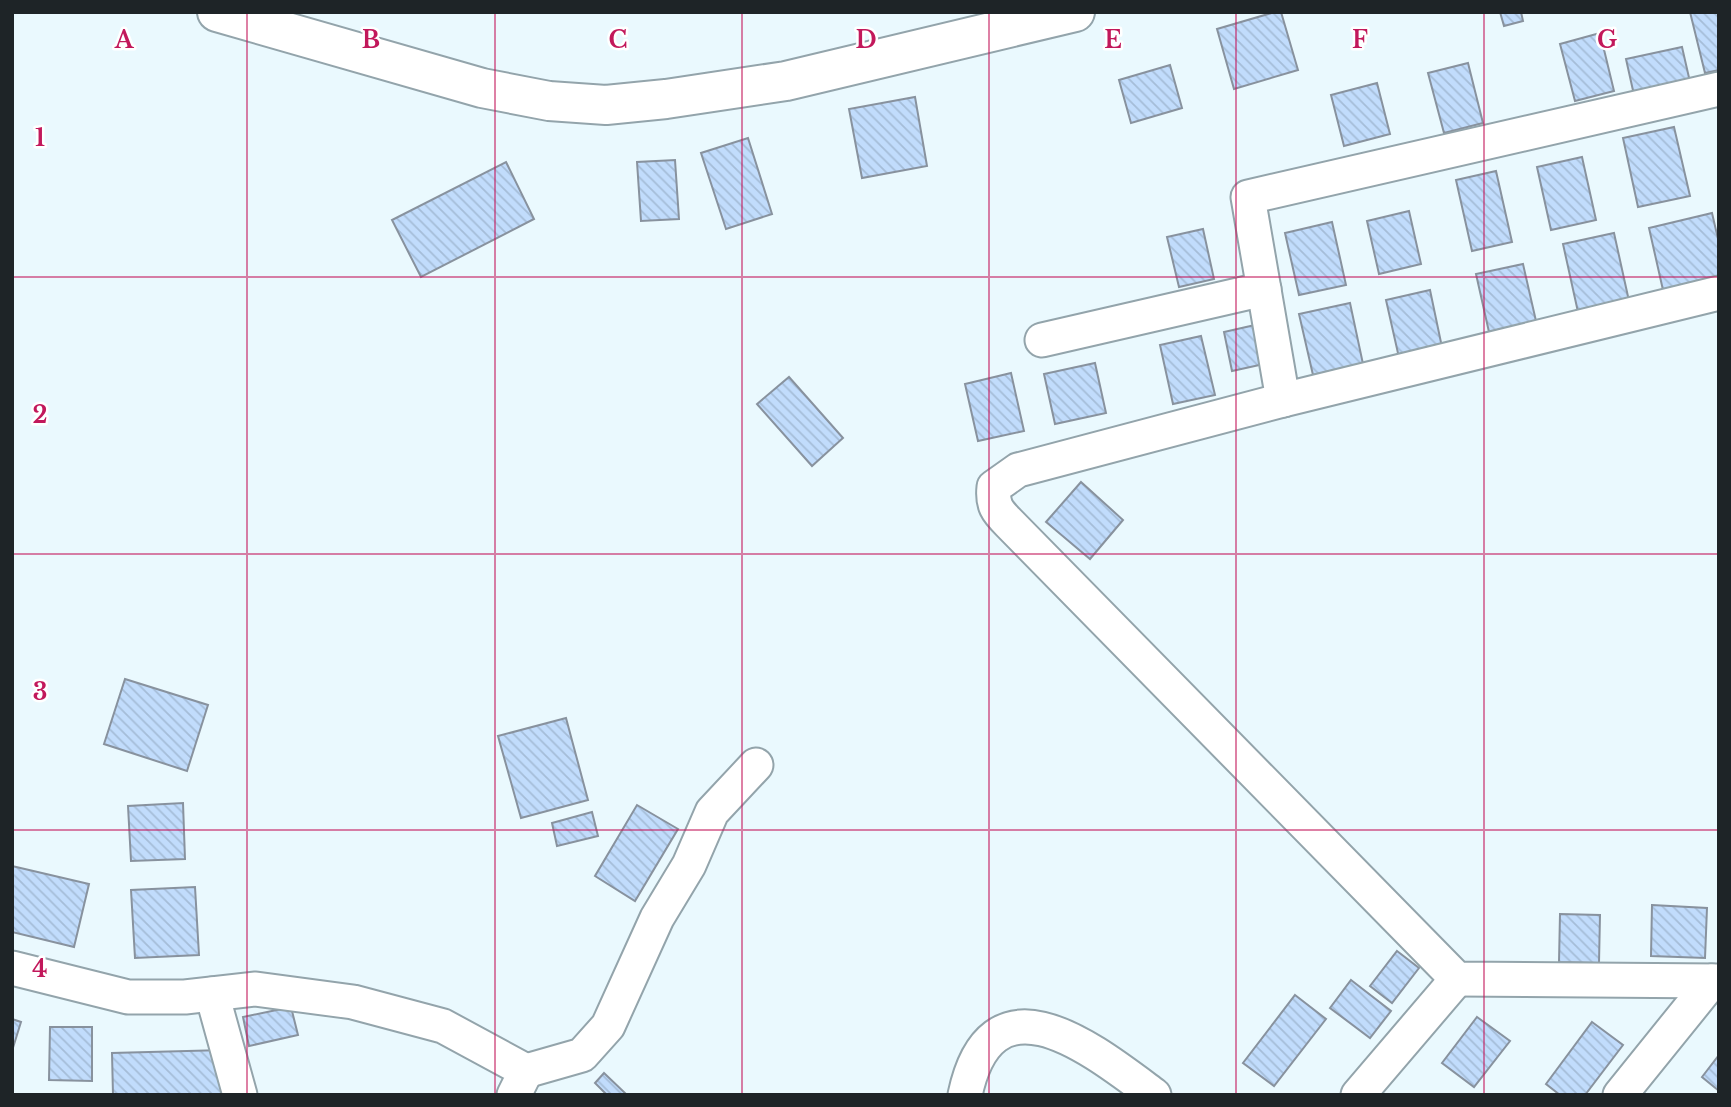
<svg xmlns="http://www.w3.org/2000/svg" width="1731" height="1107" viewBox="0 0 1731 1107" font-family="'Libre Baskerville',serif">
  <style>
    .building { fill: url(#building-back-hatch); stroke: #88929e; stroke-width: 2 }
    .lines { fill: none; stroke-linecap: round; stroke-linejoin: round }
    .street-casing { stroke: #93a4ab; stroke-width: 37 }
    .secondary-casing { stroke: #93a4ab; stroke-width: 42 }
    .street { stroke: #fff; stroke-width: 33 }
    .secondary { stroke: #fff; stroke-width: 38 }
    .grid { fill: none; stroke: #c2185b; stroke-width: 2; stroke-opacity: 0.55 }
    .grid-label { font-size: 23px; text-anchor: middle; font-weight: bold; fill: #c2185b; stroke: #fff; stroke-width: 5; stroke-linejoin: round; paint-order: stroke }
  </style>
  <defs>
    <pattern id="building-back-hatch" width="6" height="6" patternUnits="userSpaceOnUse" patternTransform="scale(1.75)"><rect width="6" height="6" fill="#c1dcfc"/><path d="M-1 5l2 2M0 0l6 6M5-1l2 2" fill="none" stroke="#a5bdd8"/></pattern>
  </defs>
  <rect width="100%" height="100%" fill="#eaf9fe"/>
  <g class="building">
    <path d="M 1275,12 L 1281,12 L 1298,70 L 1234,89 L 1217,29 Z"/>
    <path d="M 1500,12 L 1521,12 L 1523,21 L 1504,26 Z"/>
    <path d="M 1690,12 L 1719,12 L 1719,70 L 1705,73 Z"/>
    <path d="M 1600,33 L 1614,91 L 1575,101 L 1560,44 Z"/>
    <path d="M 1682,47 L 1690,82 L 1634,95 L 1626,59 Z"/>
    <path d="M 1468,63 L 1483,123 L 1444,133 L 1428,73 Z"/>
    <path d="M 1170,65 L 1182,108 L 1131,123 L 1119,80 Z"/>
    <path d="M 1377,83 L 1390,134 L 1344,146 L 1331,95 Z"/>
    <path d="M 915,97 L 927,166 L 862,178 L 849,109 Z"/>
    <path d="M 1674,127 L 1690,196 L 1638,207 L 1623,138 Z"/>
    <path d="M 748,138 L 772,214 L 726,229 L 701,153 Z"/>
    <path d="M 1582,157 L 1596,220 L 1551,230 L 1537,167 Z"/>
    <path d="M 675,160 L 679,219 L 641,221 L 637,162 Z"/>
    <path d="M 506,162 L 534,219 L 421,277 L 392,220 Z"/>
    <path d="M 1496,171 L 1512,242 L 1472,251 L 1456,180 Z"/>
    <path d="M 1409,211 L 1421,264 L 1379,274 L 1367,221 Z"/>
    <path d="M 1712,213 L 1719,243 L 1719,277 L 1663,290 L 1649,228 Z"/>
    <path d="M 1332,222 L 1346,285 L 1299,295 L 1285,233 Z"/>
    <path d="M 1203,229 L 1214,279 L 1179,287 L 1167,237 Z"/>
    <path d="M 1614,233 L 1629,301 L 1578,312 L 1563,244 Z"/>
    <path d="M 1523,264 L 1536,321 L 1489,332 L 1476,274 Z"/>
    <path d="M 1430,290 L 1443,352 L 1400,362 L 1386,300 Z"/>
    <path d="M 1350,303 L 1363,364 L 1313,375 L 1299,314 Z"/>
    <path d="M 1255,325 L 1264,364 L 1232,371 L 1224,332 Z"/>
    <path d="M 1201,336 L 1215,395 L 1173,404 L 1160,345 Z"/>
    <path d="M 1095,363 L 1106,413 L 1055,424 L 1044,374 Z"/>
    <path d="M 1011,373 L 1024,431 L 978,441 L 965,384 Z"/>
    <path d="M 789,377 L 843,438 L 812,466 L 757,404 Z"/>
    <path d="M 1081,482 L 1123,520 L 1090,559 L 1046,522 Z"/>
    <path d="M 125,679 L 208,705 L 187,771 L 104,744 Z"/>
    <path d="M 566,718 L 588,800 L 521,818 L 498,736 Z"/>
    <path d="M 183,803 L 185,859 L 131,861 L 128,806 Z"/>
    <path d="M 637,805 L 678,829 L 635,901 L 595,876 Z"/>
    <path d="M 592,812 L 598,836 L 557,846 L 552,823 Z"/>
    <path d="M 12,866 L 89,884 L 74,947 L 12,932 Z"/>
    <path d="M 195,887 L 199,955 L 135,958 L 131,890 Z"/>
    <path d="M 1652,905 L 1707,908 L 1705,958 L 1651,956 Z"/>
    <path d="M 1560,914 L 1600,915 L 1599,963 L 1559,962 Z"/>
    <path d="M 1397,951 L 1419,968 L 1392,1003 L 1370,986 Z"/>
    <path d="M 1351,980 L 1391,1011 L 1370,1038 L 1330,1008 Z"/>
    <path d="M 1295,995 L 1326,1019 L 1274,1086 L 1243,1063 Z"/>
    <path d="M 291,1007 L 298,1035 L 249,1046 L 243,1017 Z"/>
    <path d="M 1477,1017 L 1510,1041 L 1474,1087 L 1442,1063 Z"/>
    <path d="M 12,1019 L 21,1022 L 12,1051 Z"/>
    <path d="M 1592,1022 L 1623,1045 L 1585,1095 L 1560,1095 L 1546,1084 Z"/>
    <path d="M 50,1027 L 92,1027 L 92,1081 L 49,1080 Z"/>
    <path d="M 224,1050 L 226,1095 L 113,1095 L 112,1053 Z"/>
    <path d="M 1719,1055 L 1719,1091 L 1702,1077 Z"/>
    <path d="M 604,1073 L 626,1094 L 625,1095 L 607,1095 L 595,1083 Z"/>
  </g>
  <g class="lines">
    <defs>
      <g id="street">
        <path d="M 1719,293 L 1283,400 L 1018,470 L 994,487 C 992,505 997,511 1009,523 L 1457,979 L 1719,981"/>
        <path d="M 1042,340 L 1264,289"/>
        <path d="M 1283,400 L 1248,197 L 1719,89"/>
        <path d="M 12,968 L 128,997 L 185,997 L 256,989 L 353,1002 L 443,1026 L 526,1071 L 514,1095"/>
        <path d="M 212,994 L 240,1095"/>
        <path d="M 526,1071 L 582,1055 L 608,1026 L 657,918 L 689,865 L 712,812 L 756,765"/>
        <path d="M 965,1095 C 992,968 1092,1049 1154,1095"/>
        <path d="M 1358,1095 L 1457,979"/>
        <path d="M 1620,1095 L 1712,981"/>
      </g>
      <path id="secondary" d="M 217,12 L 482,88 L 549,101 L 606,105 L 666,99 L 786,81 L 1075,12"/>
    </defs>
    <use href="#street" class="street-casing"/>
    <use href="#secondary" class="secondary-casing"/>
    <use href="#street" class="street"/>
    <use href="#secondary" class="secondary"/>
  </g>
  <path class="grid" d="M 247,12 L 247,1095M 495,12 L 495,1095M 742,12 L 742,1095M 989,12 L 989,1095M 1236,12 L 1236,1095M 1484,12 L 1484,1095M 12,277 L 1719,277M 12,554 L 1719,554M 12,830 L 1719,830"/>
  <g class="grid-label">
    <text x="124" y="48">A</text>
    <text x="371" y="48">B</text>
    <text x="618" y="48">C</text>
    <text x="866" y="48">D</text>
    <text x="1113" y="48">E</text>
    <text x="1360" y="48">F</text>
    <text x="1607" y="48">G</text>
    <text x="40" y="146">1</text>
    <text x="40" y="423">2</text>
    <text x="40" y="700">3</text>
    <text x="40" y="977">4</text>
  </g>
  <rect width="1731" height="1107" fill="none" stroke="#1e2427" stroke-width="28"/>
</svg>
